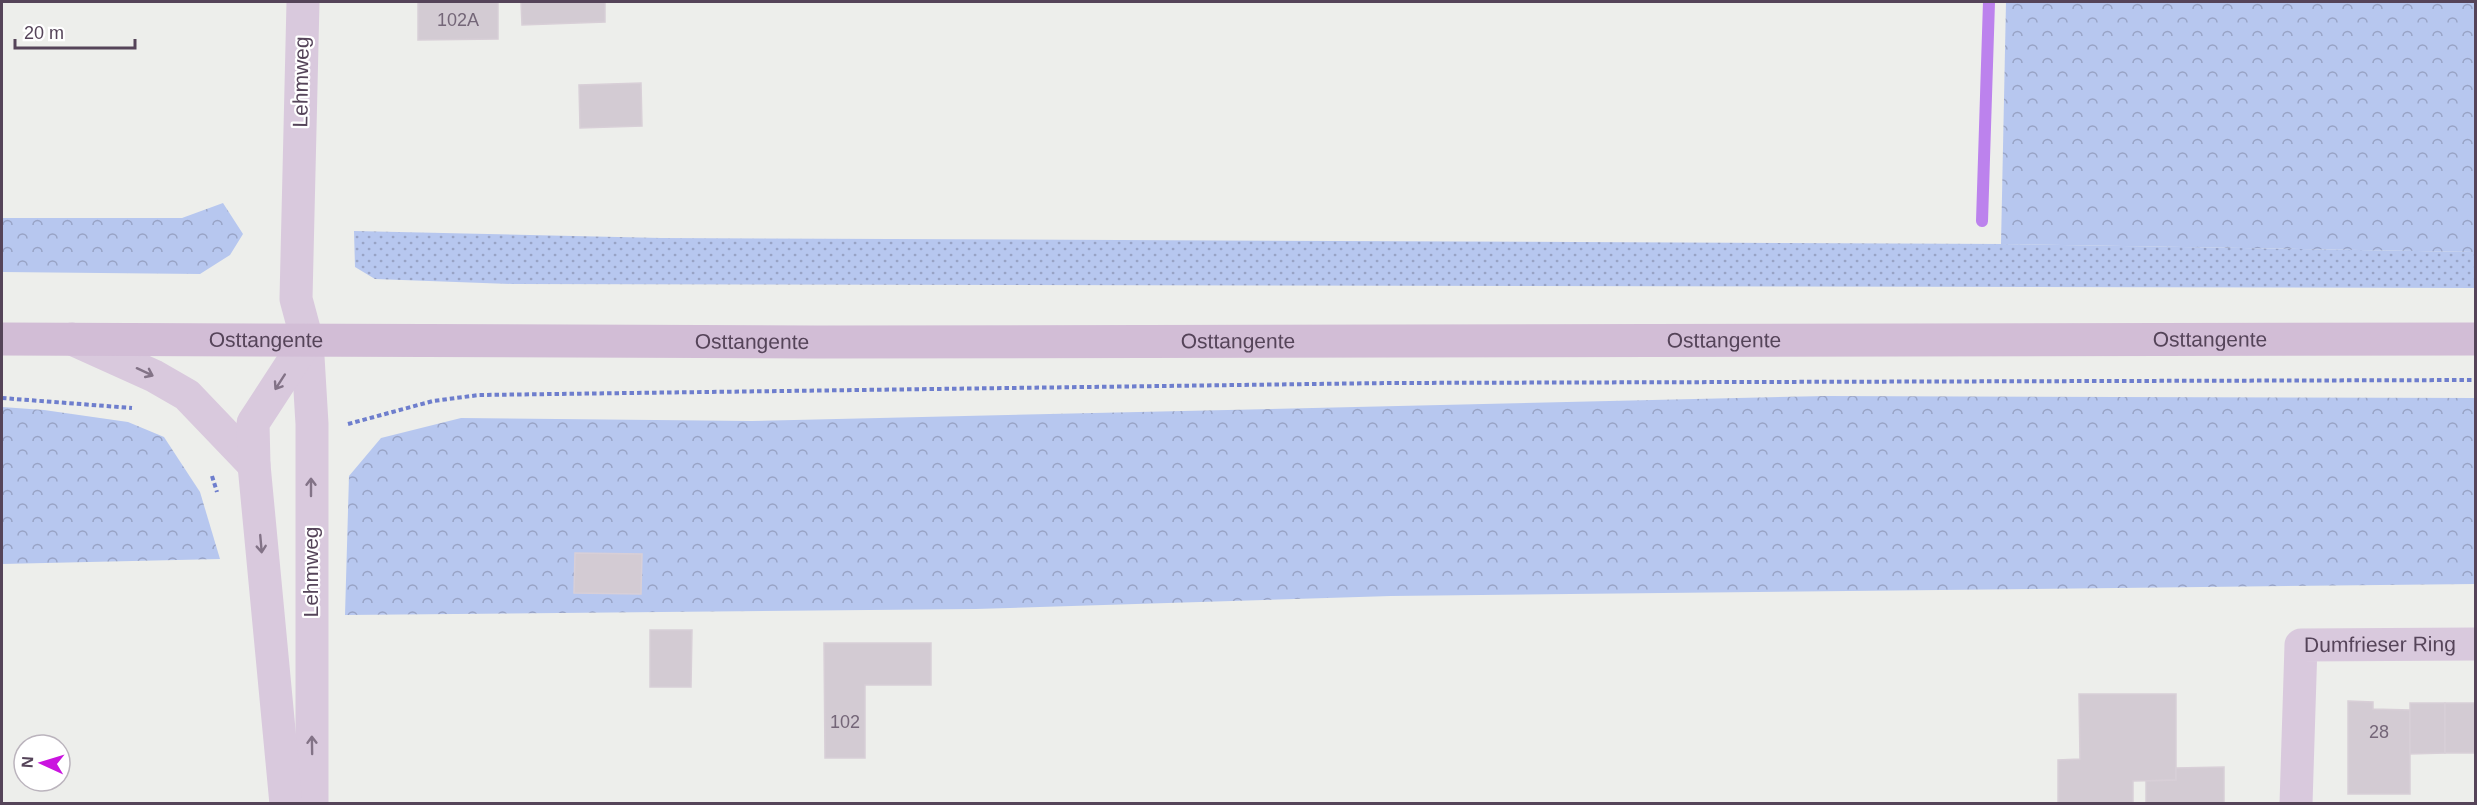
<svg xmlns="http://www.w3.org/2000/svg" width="2477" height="805" viewBox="0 0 2477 805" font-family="Helvetica,sans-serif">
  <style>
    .grass { fill: url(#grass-dots) }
    .forest { fill: url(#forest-crowns) }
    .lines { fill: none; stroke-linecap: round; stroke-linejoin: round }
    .stream { stroke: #bc82ed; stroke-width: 12 }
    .building { fill: #d3cbd3; stroke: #d8cfd7; stroke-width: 1.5 }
    .path { stroke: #6e7ecd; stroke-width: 4; stroke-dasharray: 4.5 3; stroke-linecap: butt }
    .minor { stroke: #d9c9dd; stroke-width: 33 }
    .tertiary { stroke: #d9c9dd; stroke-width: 33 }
    .secondary { stroke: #d2bdd6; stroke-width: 33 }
    .oneway { stroke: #837387 }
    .labels { text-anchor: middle; stroke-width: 4.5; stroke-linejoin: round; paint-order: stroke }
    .number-label { font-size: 18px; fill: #746678 }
    .street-label { font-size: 21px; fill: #554459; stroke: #fff }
  </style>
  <defs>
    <pattern id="grass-dots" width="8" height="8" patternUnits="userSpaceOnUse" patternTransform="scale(1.5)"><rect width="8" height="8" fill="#b7c7ef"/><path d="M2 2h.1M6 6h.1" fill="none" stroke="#98a3c5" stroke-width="1.8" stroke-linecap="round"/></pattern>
    <pattern id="forest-crowns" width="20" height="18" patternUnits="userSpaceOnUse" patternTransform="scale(1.5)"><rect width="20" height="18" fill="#b7c7ef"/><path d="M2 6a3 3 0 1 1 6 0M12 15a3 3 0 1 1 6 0" fill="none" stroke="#98a3c5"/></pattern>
  </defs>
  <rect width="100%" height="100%" fill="#edeeeb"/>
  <path class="grass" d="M 354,231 L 661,238 L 2001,244 L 2475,252 L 2476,288 L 512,284 L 375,279 L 355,267 Z"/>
  <g class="forest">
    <path d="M 2006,2 L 2475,2 L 2475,252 L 2001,244 Z"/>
    <path d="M 223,203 L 243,234 L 230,255 L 200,274 L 2,272 L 2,218 L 182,218 Z"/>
    <path d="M 1826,396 L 2475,398 L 2475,584 L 1391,596 L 976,609 L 345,615 L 349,476 L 381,438 L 461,418 L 752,421 Z"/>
    <path d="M 2,407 L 44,410 L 128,422 L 164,437 L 200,492 L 220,559 L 2,564 Z"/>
  </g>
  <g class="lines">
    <path class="stream" d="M 1982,221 L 1989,2"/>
  </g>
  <g class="building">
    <path d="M 418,2 L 498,2 L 498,39 L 418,40 Z"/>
    <path d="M 521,2 L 605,2 L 605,22 L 522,25 Z"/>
    <path d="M 641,83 L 642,126 L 580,128 L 579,85 Z"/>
    <path d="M 575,553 L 642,554 L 641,594 L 574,593 Z"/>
    <path d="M 650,630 L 692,630 L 691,687 L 650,687 Z"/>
    <path d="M 824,643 L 931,643 L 931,685 L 865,685 L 865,758 L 825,758 Z"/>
    <path d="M 2079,694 L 2176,694 L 2176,780 L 2133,781 L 2133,804 L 2058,804 L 2058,760 L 2080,759 Z"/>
    <path d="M 2348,701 L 2373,702 L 2373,709 L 2410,710 L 2410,794 L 2348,794 Z"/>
    <path d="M 2410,703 L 2445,703 L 2445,753 L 2410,754 Z"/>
    <rect x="2445" y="703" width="31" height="50"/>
    <path d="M 2224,767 L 2224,804 L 2146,804 L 2146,781 L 2176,780 L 2176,768 Z"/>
  </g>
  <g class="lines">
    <g class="path">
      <path d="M 2,398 L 132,408"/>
      <path d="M 348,424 L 433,401 L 479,395 L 1389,383 L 2476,380"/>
      <path d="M 212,476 L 217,492"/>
    </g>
    <g class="minor">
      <path d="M 303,2 L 296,299 L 307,340"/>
      <path id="s1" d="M 2296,804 L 2301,645 L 2476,644"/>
    </g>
    <g class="tertiary">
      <path d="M 72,339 L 154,376 L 187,395 L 254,465"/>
      <path d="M 307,340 L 312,424 L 312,804"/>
      <path d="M 286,804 L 254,465 L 253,423 L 307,340"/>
    </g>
    <path class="secondary" id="s2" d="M 2,339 L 817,342 L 2476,339"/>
  </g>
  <defs><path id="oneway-shaft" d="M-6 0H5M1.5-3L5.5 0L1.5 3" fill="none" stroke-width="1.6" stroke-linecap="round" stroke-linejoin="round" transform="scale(1.5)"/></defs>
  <g class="oneway">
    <use href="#oneway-shaft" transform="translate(145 372) rotate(25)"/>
    <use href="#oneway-shaft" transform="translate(280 382) rotate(123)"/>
    <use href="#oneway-shaft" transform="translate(311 487) rotate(-90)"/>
    <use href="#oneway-shaft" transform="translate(261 544) rotate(85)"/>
    <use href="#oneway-shaft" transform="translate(312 745) rotate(-91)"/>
  </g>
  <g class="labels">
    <g class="number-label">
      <text x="458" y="26">102A</text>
      <text x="845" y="728">102</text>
      <text x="2379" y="738">28</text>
    </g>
    <g class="street-label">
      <text transform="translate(301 82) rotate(-89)" y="7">Lehmweg</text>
      <text dy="7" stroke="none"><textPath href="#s2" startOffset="2208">Osttangente</textPath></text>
      <text dy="7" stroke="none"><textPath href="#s2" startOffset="264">Osttangente</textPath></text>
      <text dy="7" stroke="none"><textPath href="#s2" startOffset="1722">Osttangente</textPath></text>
      <text dy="7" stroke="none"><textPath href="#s2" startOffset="750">Osttangente</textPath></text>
      <text dy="7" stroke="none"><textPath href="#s2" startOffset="1236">Osttangente</textPath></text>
      <text transform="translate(311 572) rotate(-90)" y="7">Lehmweg</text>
      <text dy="7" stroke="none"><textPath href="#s1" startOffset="238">Dumfrieser Ring</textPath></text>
    </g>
  </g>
  <rect width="2477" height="805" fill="none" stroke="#554459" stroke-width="6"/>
  <g transform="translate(42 763) rotate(274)"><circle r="28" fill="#ffffff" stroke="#bbb4bd" stroke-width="1.5"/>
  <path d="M0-4.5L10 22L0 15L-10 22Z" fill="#ca14df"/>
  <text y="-9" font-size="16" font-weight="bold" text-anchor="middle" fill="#554459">N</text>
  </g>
  <path d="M15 39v9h120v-9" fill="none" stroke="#554459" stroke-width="3"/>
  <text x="24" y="39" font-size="18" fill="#554459" stroke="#ffffff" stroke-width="4.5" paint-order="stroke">20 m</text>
</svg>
